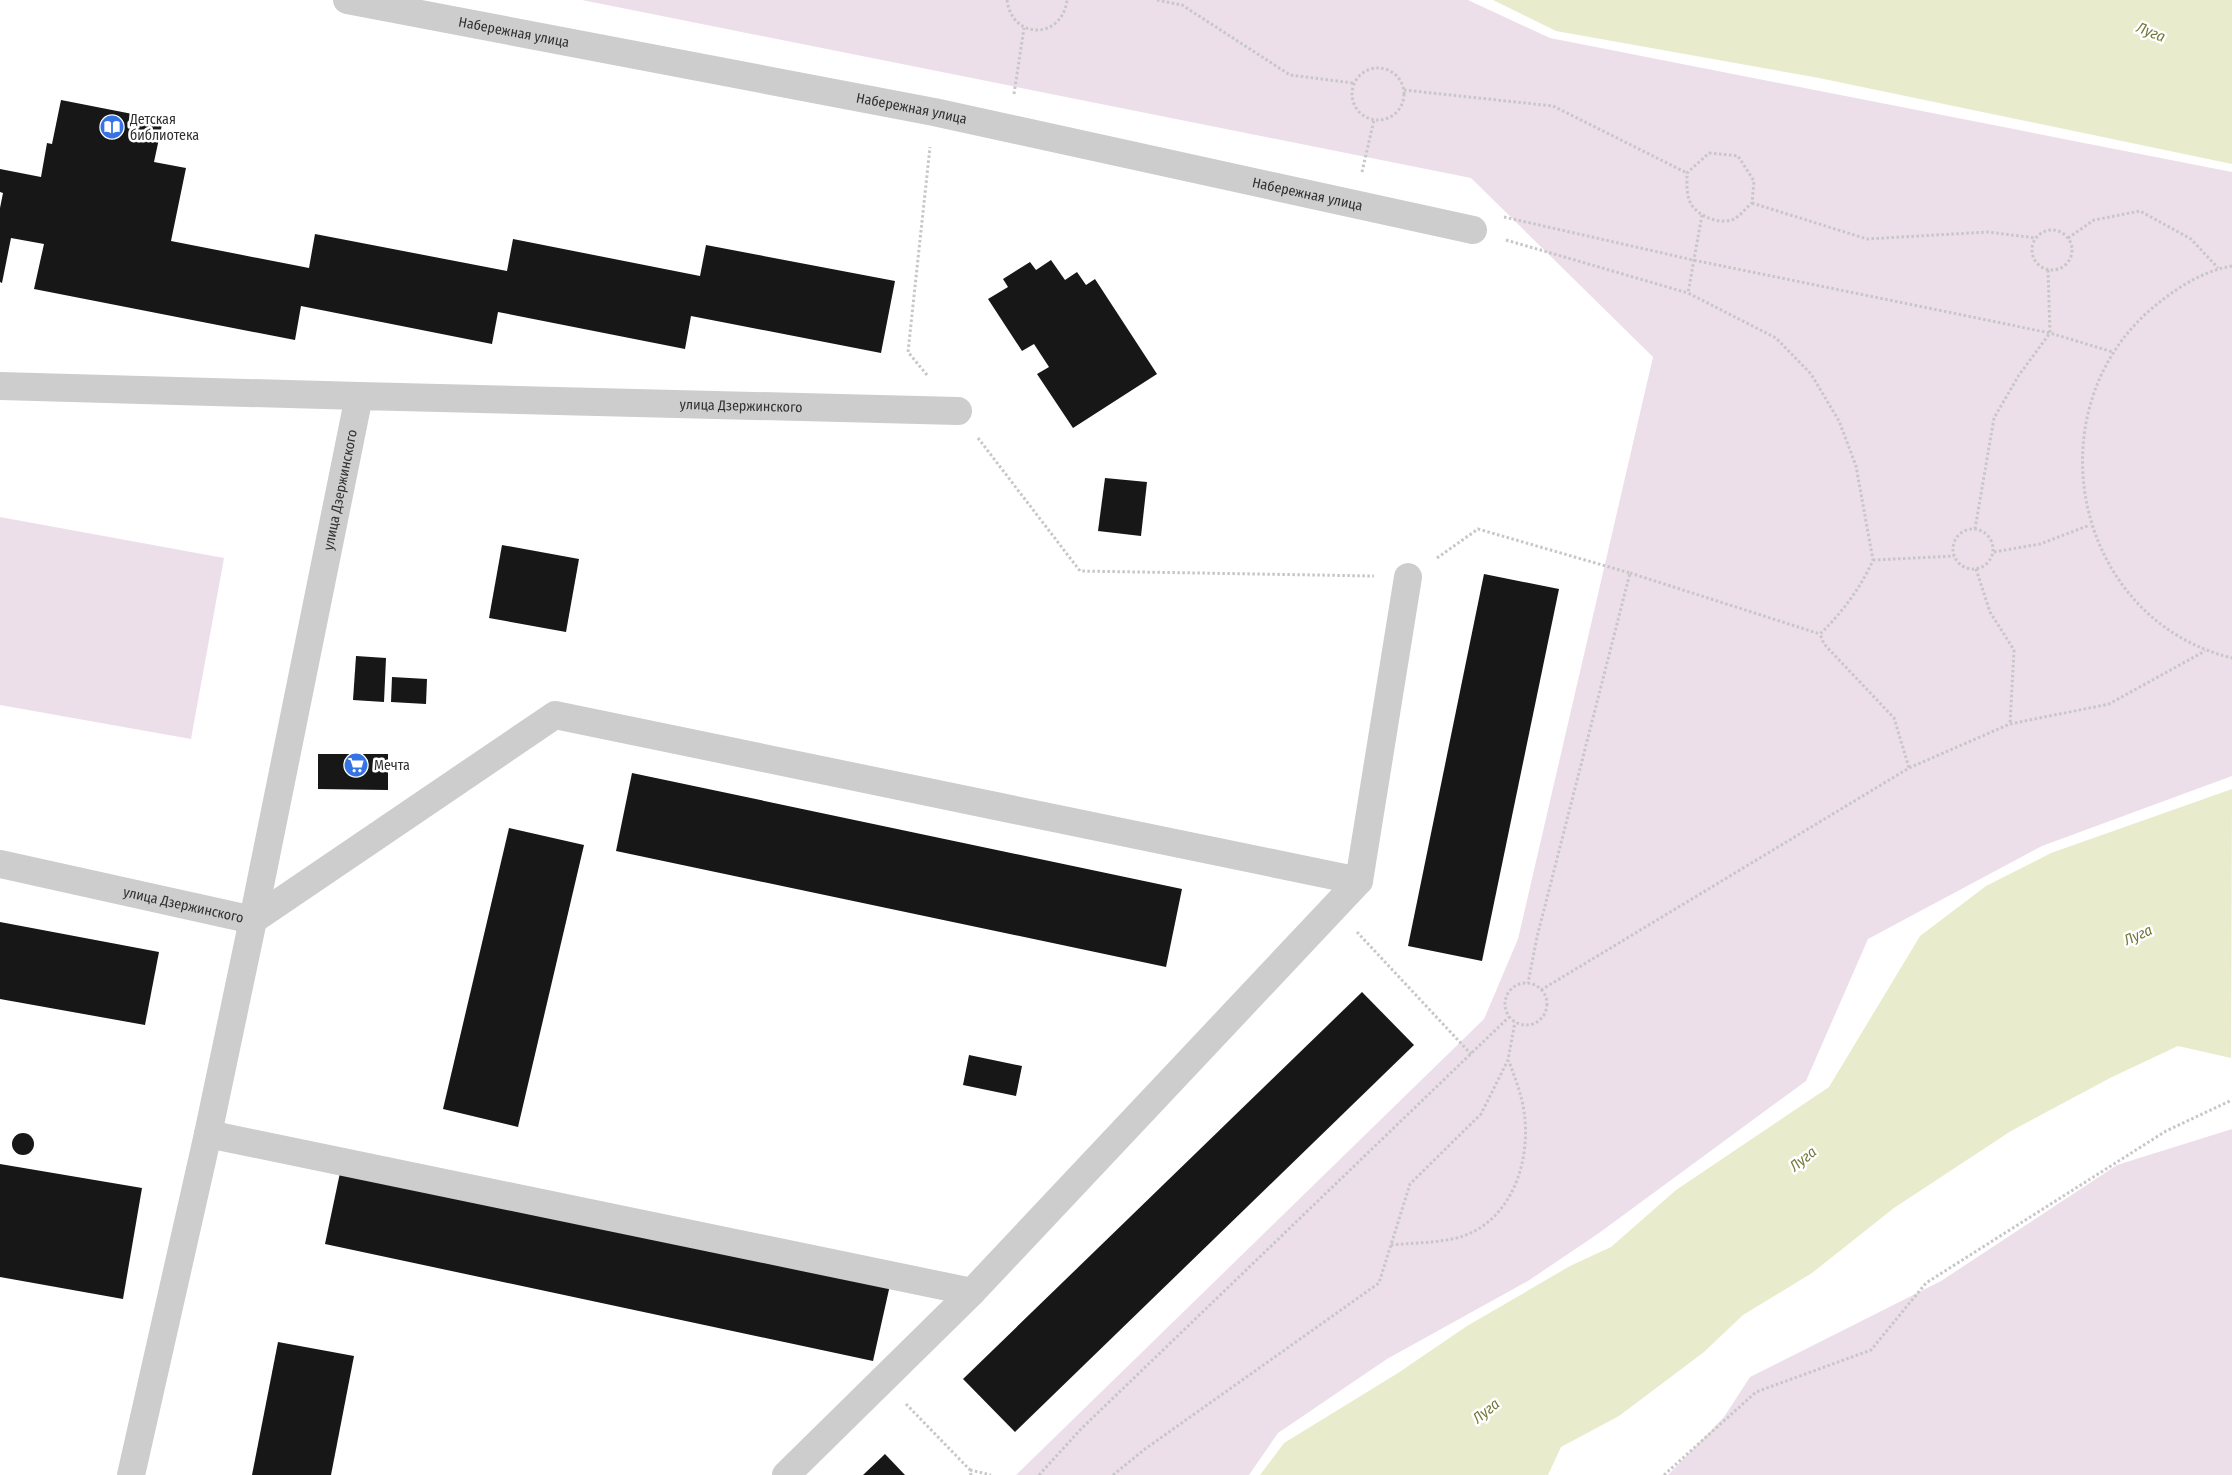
<svg xmlns="http://www.w3.org/2000/svg" width="2232" height="1475" viewBox="0 0 2232 1475" font-family="'Fira Sans Condensed',sans-serif">
  <style>
    .green { fill: #eddfea }
    .water { fill: #e9eccc }
    .building { fill: #171717 }
    .lines { fill: none; stroke-linecap: round; stroke-linejoin: round }
    .path { stroke: #c7c7c7; stroke-width: 3; stroke-dasharray: 2.5 2.5; stroke-linecap: butt }
    .minor { stroke: #cdcdcd; stroke-width: 28 }
    .labels { text-anchor: middle; stroke-width: 5; stroke-linejoin: round; paint-order: stroke }
    .street-label { font-size: 14px; fill: #303030; stroke: #fff }
    .poi-label { font-size: 14px; fill: #303030; stroke: #fff; text-anchor: start }
    .water-label { font-size: 15px; font-style: italic; fill: #717935; stroke: #fff }
  </style>
  <rect width="100%" height="100%" fill="#fff"/>
  <g class="green">
    <path d="M 582,0 L 1468,0 L 1550,38 L 2232,172 L 2232,776 L 2042,846 L 1868,939 L 1806,1081 L 1599,1233 L 1528,1281 L 1387,1359 L 1278,1433 L 1249,1475 L 1016,1475 L 1484,1019 L 1518,939 L 1653,357 L 1471,178 Z"/>
    <path d="M 0,517 L 224,558 L 191,739 L 0,705 Z"/>
    <path d="M 2232,1129 L 2232,1475 L 1668,1475 L 1724,1417 L 1750,1377 L 1941,1281 L 2117,1165 Z"/>
  </g>
  <g class="water">
    <path d="M 1493,0 L 2232,0 L 2232,164 L 1819,78 L 1556,31 Z"/>
    <path d="M 2232,789 L 2231,1058 L 2178,1046 L 2110,1078 L 2011,1131 L 1894,1208 L 1812,1273 L 1743,1315 L 1704,1352 L 1619,1416 L 1561,1447 L 1548,1475 L 1260,1475 L 1284,1443 L 1398,1373 L 1467,1326 L 1570,1266 L 1611,1247 L 1676,1190 L 1829,1087 L 1920,936 L 1986,886 L 2051,853 Z"/>
  </g>
  <g class="building">
    <path d="M 61,100 L 163,120 L 154,162 L 186,168 L 171,241 L 309,268 L 315,234 L 507,271 L 513,239 L 700,276 L 706,245 L 895,281 L 881,353 L 691,316 L 685,349 L 498,312 L 492,344 L 301,306 L 295,340 L 34,289 L 44,244 L 11,238 L 2,283 L 0,282 L 0,208 L 3,193 L 0,192 L 0,169 L 41,177 L 47,143 L 52,144 Z"/>
    <path d="M 1051,260 L 1065,280 L 1077,272 L 1086,285 L 1095,279 L 1157,374 L 1073,428 L 1037,374 L 1049,367 L 1034,344 L 1022,351 L 988,299 L 1008,287 L 1003,279 L 1030,262 L 1036,270 Z"/>
    <path d="M 1105,478 L 1147,482 L 1141,536 L 1098,531 Z"/>
    <path d="M 502,545 L 579,559 L 566,632 L 489,618 Z"/>
    <path d="M 1484,574 L 1559,589 L 1482,961 L 1408,946 Z"/>
    <path d="M 356,656 L 386,658 L 384,702 L 353,700 Z"/>
    <path d="M 392,677 L 427,679 L 426,704 L 391,702 Z"/>
    <path d="M 318,754 L 388,754 L 388,790 L 318,789 Z"/>
    <path d="M 632,773 L 1182,889 L 1166,967 L 616,851 Z"/>
    <path d="M 509,828 L 584,845 L 518,1127 L 443,1109 Z"/>
    <path d="M 0,922 L 159,952 L 145,1025 L 0,999 Z"/>
    <path d="M 1362,992 L 1414,1045 L 1015,1432 L 963,1379 Z"/>
    <path d="M 969,1055 L 1022,1066 L 1016,1096 L 963,1085 Z"/>
    <circle cx="23" cy="1144" r="11"/>
    <path d="M 0,1164 L 142,1188 L 123,1299 L 0,1277 Z"/>
    <path d="M 341,1168 L 890,1285 L 873,1361 L 325,1244 Z"/>
    <path d="M 278,1342 L 354,1356 L 331,1475 L 252,1475 Z"/>
    <path d="M 885,1454 L 905,1475 L 863,1475 Z"/>
  </g>
  <g class="lines">
    <g class="path">
      <path d="M 1007,0 C 1012,40 1062,40 1067,0"/>
      <path d="M 1157,0 L 1182,5 L 1290,75 L 1353,83"/>
      <circle cx="1378" cy="94" r="26"/>
      <path d="M 1404,90 L 1553,106 L 1687,173"/>
      <path d="M 1014,94 L 1024,28"/>
      <path d="M 1709,153 L 1738,156 L 1754,181 L 1752,203 C 1747,207 1740,216 1734,219 C 1720,225 1699,217 1691,204 C 1686,195 1687,183 1687,173 Z"/>
      <path d="M 1362,172 L 1374,120"/>
      <path d="M 1752,203 L 1867,239 L 1988,232 L 2036,238"/>
      <path d="M 1702,215 L 1688,293 L 1776,338 L 1811,374 L 1839,421 L 1856,466 L 1873,560 C 1862,586 1841,614 1820,634 L 1824,644 L 1894,718 L 1909,768"/>
      <path d="M 1504,217 L 1693,260 L 2050,333 L 2113,352"/>
      <circle cx="2052" cy="250" r="20"/>
      <path d="M 2068,238 L 2094,220 L 2140,211 L 2191,239 L 2218,268"/>
      <path d="M 1506,240 L 1688,293"/>
      <path d="M 2232,266 C 2203,271 2178,287 2156,305 C 2030,407 2073,619 2232,658"/>
      <path d="M 927,375 L 908,352 L 930,147"/>
      <path d="M 978,438 L 1080,571 L 1374,576"/>
      <path d="M 1975,529 L 1994,418 L 2019,375 L 2050,333 L 2048,269"/>
      <circle cx="1973" cy="549" r="20"/>
      <path d="M 1994,552 L 2040,544 L 2090,525"/>
      <path d="M 1437,558 L 1478,529 L 1630,573 L 1537,937 L 1528,983"/>
      <path d="M 1873,560 L 1954,556"/>
      <path d="M 1976,569 L 1990,612 L 2014,650 L 2010,724"/>
      <path d="M 1630,573 L 1820,634"/>
      <path d="M 1357,932 L 1471,1054"/>
      <circle cx="1526" cy="1004" r="21"/>
      <path d="M 1541,990 L 1909,768 L 2010,724 L 2109,704 L 2205,651"/>
      <path d="M 1391,1245 C 1411,1243 1432,1243 1452,1239 C 1514,1227 1536,1152 1521,1097 C 1518,1085 1513,1073 1509,1061"/>
      <path d="M 906,1404 L 970,1470 L 971,1475"/>
      <path d="M 970,1470 L 991,1475"/>
      <path d="M 1039,1475 L 1081,1429 L 1509,1017"/>
      <path d="M 1113,1475 L 1145,1449 L 1379,1283 L 1410,1184 L 1481,1114 L 1508,1060 L 1515,1022"/>
      <path d="M 1664,1475 L 1756,1392 L 1871,1350 L 1926,1283 L 2166,1131 L 2232,1100"/>
    </g>
    <g class="minor">
      <path id="s1" d="M 347,0 L 934,112 L 1473,230"/>
      <path d="M 0,386 L 359,396"/>
      <path id="s2" d="M 0,864 L 253,920 L 359,396 L 958,411"/>
      <path d="M 208,1134 L 972,1292"/>
      <path d="M 131,1475 L 208,1134 L 253,920 L 555,715 L 1359,881"/>
      <path d="M 786,1475 L 972,1292 L 1359,881 L 1408,577"/>
    </g>
  </g>
  <defs>
    <symbol id="library-disc" viewBox="-11 -11 22 22"><circle r="9.5" fill="#3673e4" stroke="#fff"/><path d="M-6-4Q-3-5.5-.7-3.5V5Q-3 3-6 4ZM6-4Q3-5.5 .7-3.5V5Q3 3 6 4Z" fill="#fff"/></symbol>
    <symbol id="supermarket-disc" viewBox="-11 -11 22 22"><circle r="9.5" fill="#3673e4" stroke="#fff"/><path d="M-6-5.5h2.5l.6 2H6L4.5 2H-2.5L-4.4-4H-6ZM-1.5 3.2a1.3 1.3 0 1 0 .1 0ZM3 3.2a1.3 1.3 0 1 0 .1 0Z" fill="#fff"/></symbol>
  </defs>
  <g fill-rule="evenodd">
    <use href="#library-disc" x="98" y="113" width="28" height="28"/>
    <use href="#supermarket-disc" x="342" y="751" width="28" height="28"/>
  </g>
  <g class="labels">
    <g class="street-label">
      <text dy="5" stroke="none"><textPath href="#s1" startOffset="170">Набережная улица</textPath></text>
      <text dy="5" stroke="none"><textPath href="#s1" startOffset="575">Набережная улица</textPath></text>
      <text dy="5" stroke="none"><textPath href="#s1" startOffset="980">Набережная улица</textPath></text>
      <text dy="5" stroke="none"><textPath href="#s2" startOffset="1176">улица Дзержинского</textPath></text>
      <text dy="5" stroke="none"><textPath href="#s2" startOffset="698">улица Дзержинского</textPath></text>
      <text dy="5" stroke="none"><textPath href="#s2" startOffset="188">улица Дзержинского</textPath></text>
    </g>
    <g class="poi-label">
      <text x="130" y="124">Детская<tspan x="130" dy="16">библиотека</tspan></text>
      <text x="374" y="770">Мечта</text>
    </g>
    <g class="water-label">
      <text transform="translate(2151 32) rotate(22)" y="5">Луга</text>
      <text transform="translate(2138 935) rotate(-24)" y="5">Луга</text>
      <text transform="translate(1803 1159) rotate(-39)" y="5">Луга</text>
      <text transform="translate(1486 1411) rotate(-39)" y="5">Луга</text>
    </g>
  </g>
</svg>
